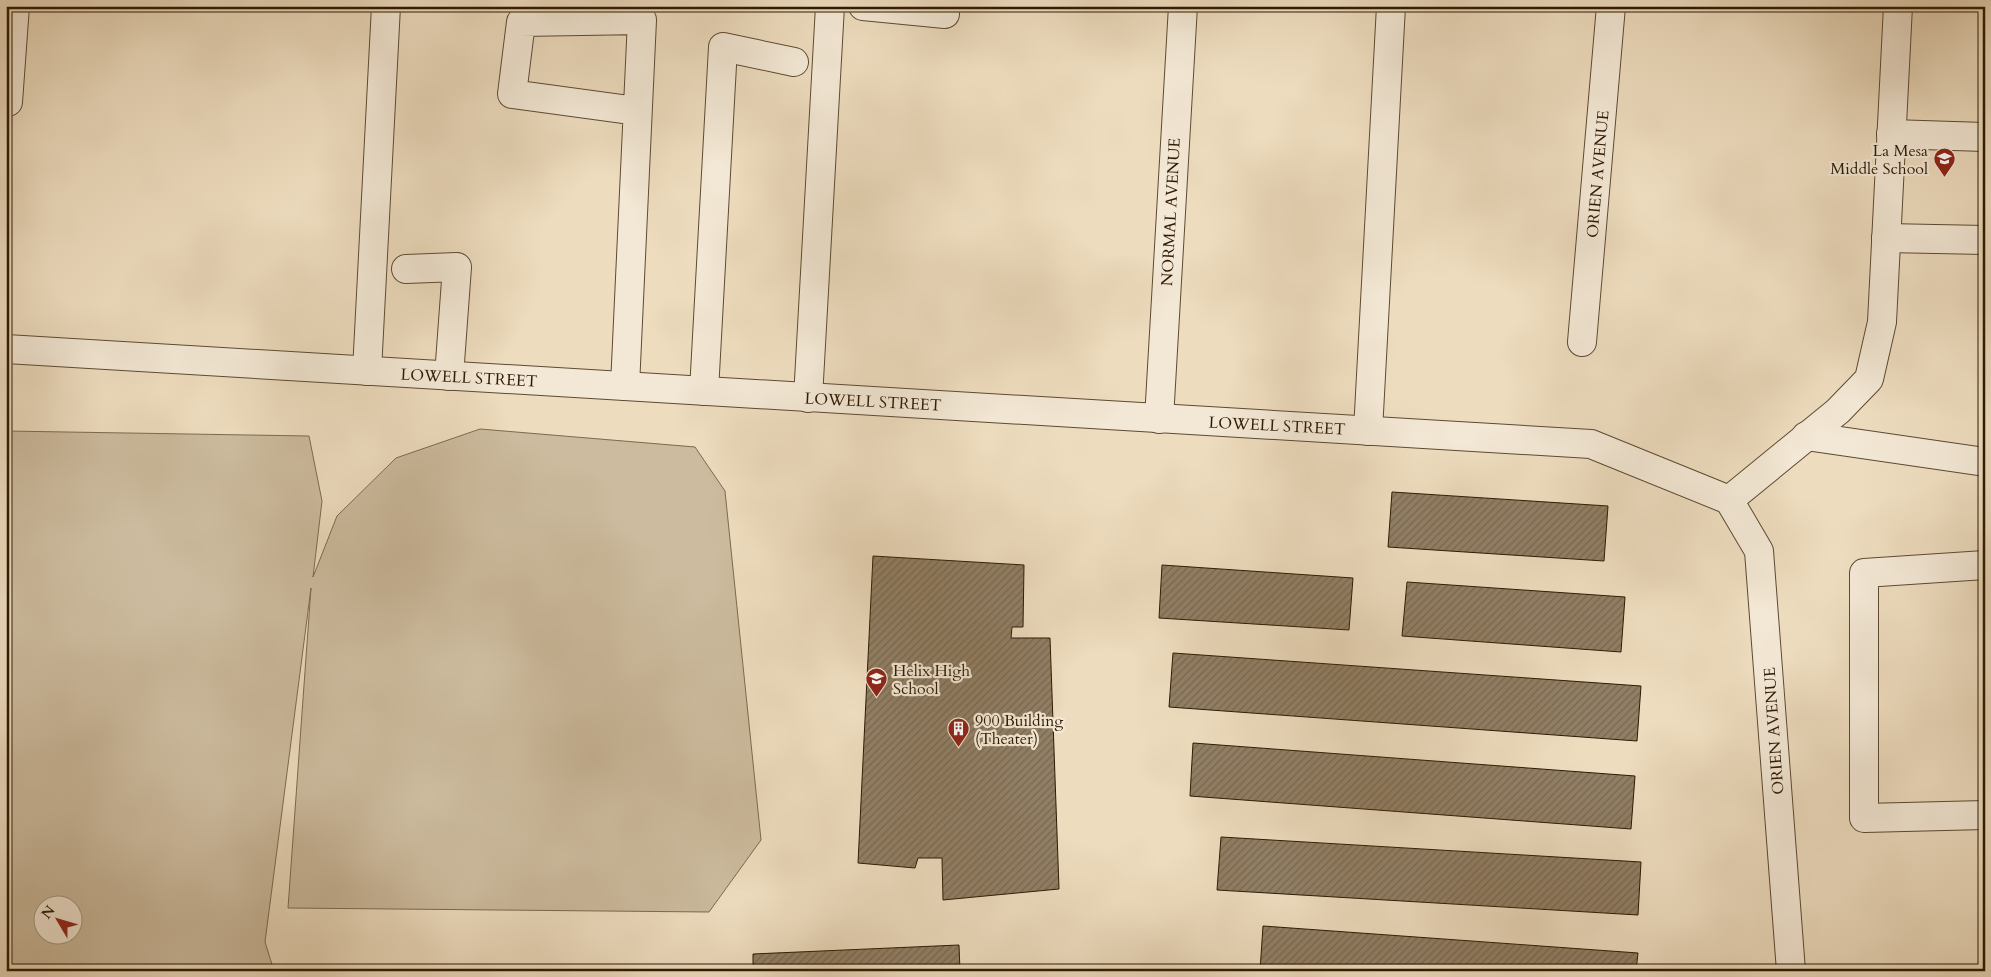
<svg xmlns="http://www.w3.org/2000/svg" width="1991" height="977" viewBox="0 0 1991 977" font-family="Cardo,serif">
  <style>
    .pitch { fill: #ccbb9e; stroke: #7c6a51; fill-rule: evenodd }
    .building { fill: url(#building-hatch); stroke: #2d1a04 }
    .lines { fill: none; stroke-linecap: round; stroke-linejoin: round }
    .minor-casing { stroke: #5d4a32; stroke-width: 30 }
    .minor { stroke: #f3e8d5; stroke-width: 28 }
    .labels { text-anchor: middle; stroke-width: 4.5; stroke-linejoin: round; paint-order: stroke }
    .poi-label { font-size: 16px; fill: #2d1a04; stroke: #f3e8d5; text-anchor: start }
    .street-label { font-size: 16px; fill: #2d1a04; stroke: #f3e8d5 }
  </style>
  <defs>
    <pattern id="building-hatch" width="6" height="6" patternUnits="userSpaceOnUse" patternTransform="scale(1.25)"><rect width="6" height="6" fill="#917f65"/><path d="M-1 1l2-2M0 6l6-6M5 7l2-2" fill="none" stroke="#776751"/></pattern>
  </defs>
  <rect width="100%" height="100%" fill="#eddcbe"/>
  <filter id="stains"><feTurbulence type="fractalNoise" baseFrequency=".004" numOctaves="4"/><feColorMatrix values="0 0 0 0 .2 0 0 0 0 .09 0 0 0 0 .02 0 0 0 .5 -.17"/></filter>
  <radialGradient id="worn" r=".72"><stop offset=".6" stop-color="#630" stop-opacity="0"/><stop offset="1" stop-color="#630" stop-opacity=".3"/></radialGradient>
  <path class="pitch" d="M 480,429 L 695,447 L 725,491 L 761,840 L 709,912 L 288,908 L 311,588 L 265,942 L 274,971 L 6,971 L 6,431 L 309,436 L 322,501 L 313,577 L 337,516 L 396,458 ZM 42,904 L 72,904 L 72,934 L 42,934 Z"/>
  <g class="building">
    <path d="M 1392,492 L 1608,506 L 1604,561 L 1388,547 Z"/>
    <path d="M 873,556 L 1024,565 L 1023,627 L 1012,627 L 1011,638 L 1050,638 L 1059,889 L 943,900 L 942,858 L 918,858 L 915,868 L 858,863 Z"/>
    <path d="M 1162,565 L 1353,578 L 1349,630 L 1159,618 Z"/>
    <path d="M 1407,582 L 1625,597 L 1621,652 L 1402,636 Z"/>
    <path d="M 1173,653 L 1641,686 L 1637,741 L 1169,707 Z"/>
    <path d="M 1193,743 L 1635,776 L 1631,829 L 1190,796 Z"/>
    <path d="M 1221,837 L 1641,862 L 1638,915 L 1217,890 Z"/>
    <path d="M 1263,926 L 1638,953 L 1636,971 L 1260,971 Z"/>
    <path d="M 959,945 L 960,971 L 753,971 L 753,954 Z"/>
  </g>
  <g class="lines">
    <defs>
      <g id="minor">
        <path d="M 863,6 L 945,14"/>
        <path d="M 8,102 L 15,6"/>
        <path d="M 1891,134 L 1985,137"/>
        <path d="M 1886,238 L 1985,240"/>
        <path d="M 406,269 L 457,267 L 449,376"/>
        <path d="M 1582,342 L 1611,6"/>
        <path d="M 6,349 L 1591,444 L 1729,500"/>
        <path d="M 367,371 L 386,6"/>
        <path d="M 625,386 L 642,20 L 521,22 L 512,94 L 637,111"/>
        <path d="M 704,391 L 723,47 L 794,62"/>
        <path d="M 808,398 L 830,6"/>
        <path d="M 1159,419 L 1183,6"/>
        <path d="M 1368,431 L 1391,6"/>
        <path d="M 1806,436 L 1985,462"/>
        <path d="M 1729,500 L 1838,411 L 1869,379 L 1882,322 L 1898,6"/>
        <path d="M 1729,500 L 1759,551 L 1791,971"/>
        <path d="M 1985,565 L 1864,573 L 1864,818 L 1985,815"/>
      </g>
    </defs>
    <use href="#minor" class="minor-casing"/>
    <use href="#minor" class="minor"/>
  </g>
  <defs>
    <symbol id="school-pin" viewBox="-11 -11 22 30"><path d="M0 17L-7.5 6A9.5 9.5 0 1 1 7.5 6Z" fill="#8f2418" stroke="#f3e8d5"/><path d="M0-5L7-2L0 1L-7-2ZM-4 1L0 2.5L4 1V4Q0 6-4 4Z" fill="#fff"/></symbol>
    <symbol id="building-pin" viewBox="-11 -11 22 30"><path d="M0 17L-7.5 6A9.5 9.5 0 1 1 7.5 6Z" fill="#8f2418" stroke="#f3e8d5"/><path d="M-4-6H4V6H1V3H-1V6H-4ZM-2.5-4.3h1.7v1.8h-1.7ZM.8-4.3h1.7v1.8H.8ZM-2.5-1h1.7V.8h-1.7ZM.8-1h1.7V.8H.8Z" fill="#fff"/></symbol>
  </defs>
  <g fill-rule="evenodd">
    <use href="#school-pin" x="1932" y="146" width="25" height="34"/>
    <use href="#school-pin" x="864" y="666" width="25" height="34"/>
    <use href="#building-pin" x="946" y="716" width="25" height="34"/>
  </g>
  <g class="labels">
    <g class="poi-label">
      <text x="1928" y="156" text-anchor="end">La Mesa<tspan x="1928" dy="18">Middle School</tspan></text>
      <text x="893" y="676">Helix High<tspan x="893" dy="18">School</tspan></text>
      <text x="975" y="726">900 Building<tspan x="975" dy="18">(Theater)</tspan></text>
    </g>
    <g class="street-label">
      <text transform="translate(1597 174) rotate(-85)" y="6">ORIEN AVENUE</text>
      <text transform="translate(1170 212) rotate(-87)" y="6">NORMAL AVENUE</text>
      <text transform="translate(469 377) rotate(3)" y="6">LOWELL STREET</text>
      <text transform="translate(873 401) rotate(3)" y="6">LOWELL STREET</text>
      <text transform="translate(1277 425) rotate(3)" y="6">LOWELL STREET</text>
      <text transform="translate(1773 731) rotate(-94)" y="6">ORIEN AVENUE</text>
    </g>
  </g>
  <rect width="1991" height="977" fill="none" stroke="#eddcbe" stroke-width="25"/>
  <rect x="8" y="8" width="1976" height="962" fill="none" stroke="#2d1a04" stroke-width="2.5"/>
  <rect x="12" y="12" width="1966" height="952" fill="none" stroke="#2d1a04"/>
  <g transform="translate(58 920) rotate(308)"><circle r="24" fill="#f3e8d5" stroke="#a49681"/>
  <path d="M0-4L9 19L0 12L-9 19Z" fill="#8f2418"/>
  <text y="-8" font-size="14" font-weight="bold" text-anchor="middle" fill="#2d1a04">N</text>
  </g>
  <rect width="100%" height="100%" filter="url(#stains)"/>
  <rect width="100%" height="100%" fill="url(#worn)"/>
</svg>
